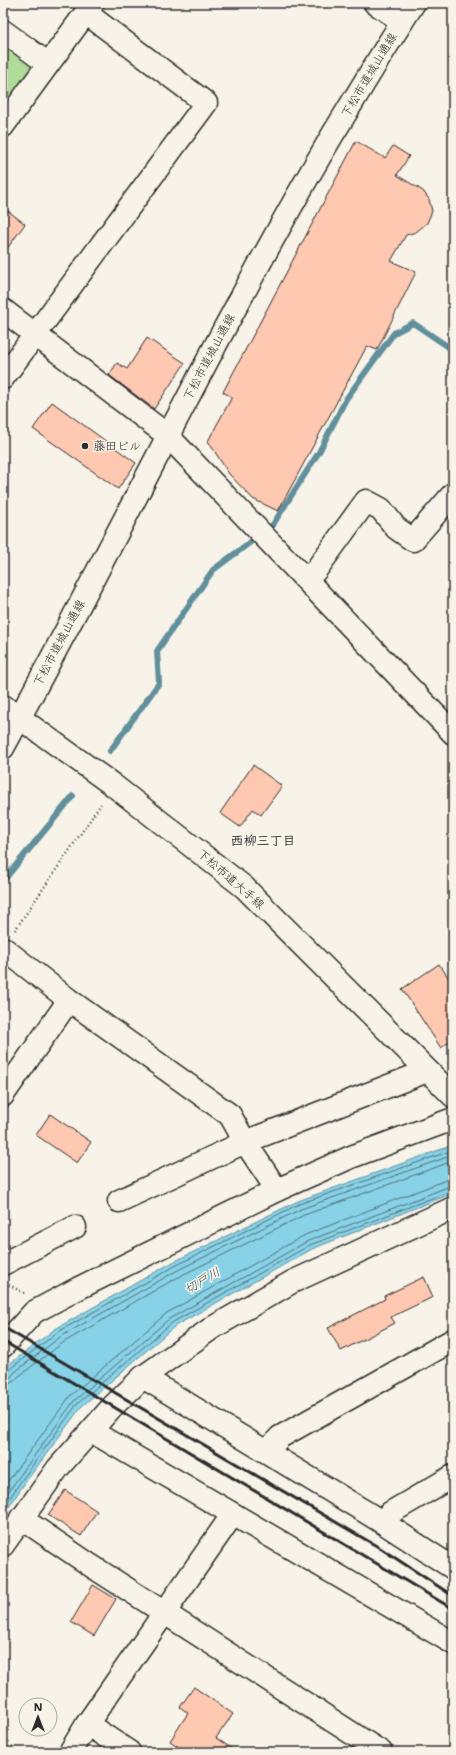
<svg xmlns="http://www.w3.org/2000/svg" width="456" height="1755" viewBox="0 0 456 1755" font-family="'Shantell Sans','Klee One',sans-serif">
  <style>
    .green { fill: #b1db99; stroke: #6e8362 }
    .water { fill: #87d2e7; stroke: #628f9c }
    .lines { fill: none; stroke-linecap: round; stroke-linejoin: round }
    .shore { stroke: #506e76; stroke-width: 1 }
    .stream { stroke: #628f9c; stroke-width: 6 }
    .building { fill: #fec8b1; stroke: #2b2b2b }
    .street-casing { stroke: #2b2b2b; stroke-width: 25 }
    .secondary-casing { stroke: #2b2b2b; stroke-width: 25 }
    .path { stroke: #2b2b2b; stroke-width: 2.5; stroke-dasharray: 1 3; stroke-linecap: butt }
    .street { stroke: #f7f3e8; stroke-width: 22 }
    .secondary { stroke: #f7f3e8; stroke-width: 22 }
    .rail { stroke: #2b2b2b; stroke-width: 3 }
    .poi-dot { fill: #2b2b2b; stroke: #f7f3e8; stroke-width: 1.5 }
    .labels { text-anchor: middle; stroke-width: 3; stroke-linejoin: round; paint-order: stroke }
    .street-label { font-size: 12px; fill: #2b2b2b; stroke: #f7f3e8 }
    .poi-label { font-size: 12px; fill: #2b2b2b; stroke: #f7f3e8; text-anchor: start }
    .neighbourhood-label { font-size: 13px; font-weight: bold; fill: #2b2b2b; stroke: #f7f3e8 }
    .water-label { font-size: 13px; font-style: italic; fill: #42555a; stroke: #f7f3e8 }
  </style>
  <rect width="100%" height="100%" fill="#f7f3e8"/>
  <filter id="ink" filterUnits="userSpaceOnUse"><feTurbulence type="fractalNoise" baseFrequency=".025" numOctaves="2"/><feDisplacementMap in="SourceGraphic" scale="8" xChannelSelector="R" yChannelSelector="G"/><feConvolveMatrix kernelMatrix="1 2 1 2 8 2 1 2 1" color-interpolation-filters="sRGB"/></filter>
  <g filter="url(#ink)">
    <path class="green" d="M 3,42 L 35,65 L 3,110 Z"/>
    <path class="water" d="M 453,1145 L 453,1193 L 312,1249 L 175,1326 L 81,1407 L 22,1487 L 3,1516 L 3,1373 L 8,1365 L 55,1329 L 173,1262 L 298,1201 Z"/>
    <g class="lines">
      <g class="shore">
        <path d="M 3,1374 L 7,1374 L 11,1368 L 58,1332 L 175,1266 L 299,1204 L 453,1150"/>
        <path d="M 3,1379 L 10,1378 L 15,1372 L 60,1337 L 178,1270 L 301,1209 L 453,1155"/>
        <path d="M 3,1385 L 12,1383 L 19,1376 L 64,1342 L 180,1276 L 304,1215 L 453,1161"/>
        <path d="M 3,1488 L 70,1396 L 167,1313 L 305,1235 L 446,1180 L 453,1179"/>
        <path d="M 3,1499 L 74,1401 L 169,1319 L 308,1241 L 453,1185"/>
        <path d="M 3,1509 L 19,1484 L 77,1404 L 173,1322 L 310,1245 L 453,1190"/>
      </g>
      <g class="stream">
        <path d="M 110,751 L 159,683 L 157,651 L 213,570 L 272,526 L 319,452 L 346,399 L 394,333 L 413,323 L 453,350"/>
        <path d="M 3,881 L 73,796"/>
      </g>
    </g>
    <g class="building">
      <path d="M 356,141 L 385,158 L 393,146 L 409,156 L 397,175 L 423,191 L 429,199 L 432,211 L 427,223 L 416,232 L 406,235 L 391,261 L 416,272 L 377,350 L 367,346 L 278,511 L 253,499 L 229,474 L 208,441 L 232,397 L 223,392 Z"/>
      <path d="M 3,207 L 25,224 L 3,254 Z"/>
      <path d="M 147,338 L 185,363 L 154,409 L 109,375 L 117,363 L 127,369 Z"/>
      <path d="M 52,402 L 136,463 L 118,489 L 33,429 Z"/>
      <path d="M 253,765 L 282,786 L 261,815 L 253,809 L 240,827 L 220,813 Z"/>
      <path d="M 439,964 L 453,984 L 453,1039 L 441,1048 L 402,989 Z"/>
      <path d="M 50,1114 L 91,1142 L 77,1163 L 36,1135 Z"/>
      <path d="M 424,1277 L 433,1297 L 391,1317 L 395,1323 L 341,1351 L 328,1328 L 385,1299 L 384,1296 Z"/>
      <path d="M 65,1490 L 97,1511 L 81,1536 L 48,1515 Z"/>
      <path d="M 93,1585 L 116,1599 L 94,1636 L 71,1622 Z"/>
      <path d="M 194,1687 L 233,1714 L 216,1738 L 237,1752 L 186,1752 L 170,1741 L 188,1713 L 180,1707 Z"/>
    </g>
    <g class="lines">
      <defs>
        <g id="street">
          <path d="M 375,3 L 402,21"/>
          <path d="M 3,31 L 47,63"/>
          <path d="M 3,126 L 93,3"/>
          <path d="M 3,310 L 167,435 L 453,733"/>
          <path d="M 3,378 L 206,103 L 86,13"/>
          <path d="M 306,579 L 316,570 L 366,501 L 381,509 L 396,528 L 413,540 L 453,494"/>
          <path d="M 3,948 L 69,1000 L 230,1115 L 245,1142 L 277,1190"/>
          <path d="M 3,1095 L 69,1000"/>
          <path d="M 119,1201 L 245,1142 L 427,1071"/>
          <path d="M 3,1264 L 75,1227"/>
          <path d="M 3,1346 L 34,1312 L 79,1288 L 277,1190 L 351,1157 L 453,1119"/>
          <path d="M 143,1377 L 382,1522 L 453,1568"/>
          <path d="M 91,1431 L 453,1643"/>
          <path d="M 267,1451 L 280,1437 L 453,1340"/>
          <path d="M 21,1518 L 90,1565 L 381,1752"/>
          <path d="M 382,1522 L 390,1513 L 453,1476"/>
          <path d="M 3,1545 L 58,1468 L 112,1407 L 143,1377 L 212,1328 L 292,1282 L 453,1208"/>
          <path d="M 87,1724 L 129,1752"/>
          <path d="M 70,1752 L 87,1724 L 233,1514"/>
        </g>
        <g id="secondary">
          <path d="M 3,706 L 113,785 L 244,887 L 453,1096"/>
          <path d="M 3,748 C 115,545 215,334 333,134 C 360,90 386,46 414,3"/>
        </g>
      </defs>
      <use href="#street" class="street-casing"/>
      <use href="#secondary" class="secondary-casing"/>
      <g class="path">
        <path d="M 15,930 L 101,804"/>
        <path d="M 9,1285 L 24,1293"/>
      </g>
      <use href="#street" class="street"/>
      <use href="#secondary" class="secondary"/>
      <g class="rail">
        <path d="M 3,1327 L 380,1548 L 453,1596"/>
        <path d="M 3,1341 L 453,1609"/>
      </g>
    </g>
  </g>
  <circle class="poi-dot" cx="85" cy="446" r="4"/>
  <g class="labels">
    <g class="street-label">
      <text transform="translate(369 75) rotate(-59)" y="4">下松市道城山通線</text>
      <text transform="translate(209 357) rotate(-62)" y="4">下松市道城山通線</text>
      <text transform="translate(59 643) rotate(-62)" y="4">下松市道城山通線</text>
      <text transform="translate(231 879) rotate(41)" y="4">下松市道大手線</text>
    </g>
    <g class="poi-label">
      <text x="93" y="450">藤田ビル</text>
    </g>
    <g class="neighbourhood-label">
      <text x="263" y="845">西柳三丁目</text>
    </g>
    <g class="water-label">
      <text transform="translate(202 1280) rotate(-31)" y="5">切戸川</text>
    </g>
  </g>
  <rect width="456" height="1755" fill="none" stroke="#f7f3e8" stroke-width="16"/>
  <rect x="8" y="8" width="440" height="1739" fill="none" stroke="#2b2b2b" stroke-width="1.5" filter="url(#ink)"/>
  <g transform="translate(38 1717)"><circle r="19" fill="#f7f3e8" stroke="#a5a39c"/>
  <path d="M0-3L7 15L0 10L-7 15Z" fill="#2b2b2b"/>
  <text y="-6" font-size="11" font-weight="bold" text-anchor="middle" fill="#2b2b2b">N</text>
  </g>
</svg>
